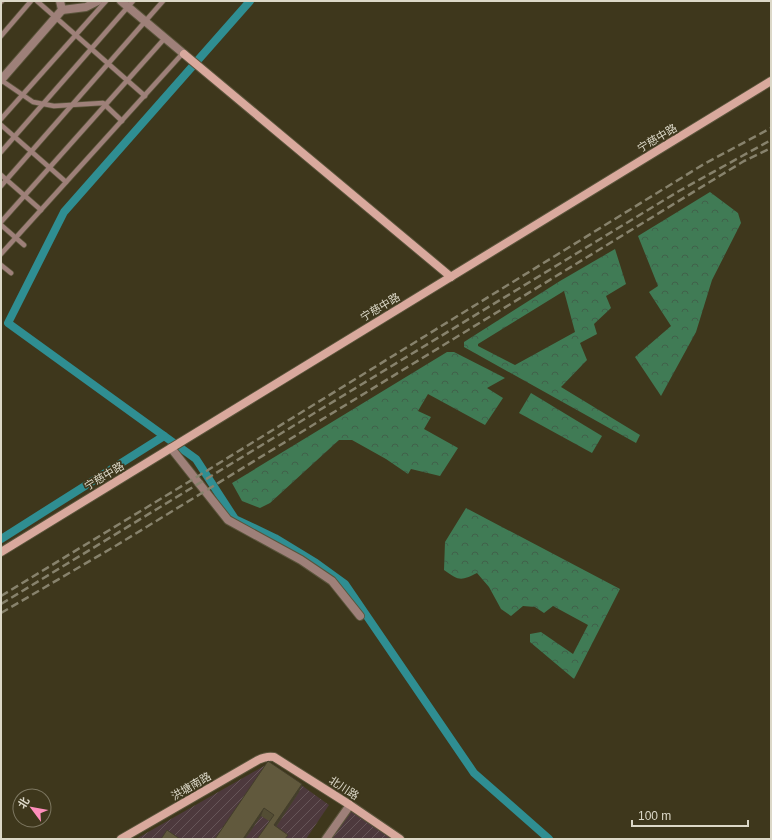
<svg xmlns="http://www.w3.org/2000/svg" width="772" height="840" viewBox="0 0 772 840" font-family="Arial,'Noto Sans SC',sans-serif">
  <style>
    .industrial { fill: url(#industrial-furrows) }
    .forest { fill: url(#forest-crowns); fill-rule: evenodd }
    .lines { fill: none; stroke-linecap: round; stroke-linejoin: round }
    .canal { stroke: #2f8e92; stroke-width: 8 }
    .lane-casing { stroke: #5a543b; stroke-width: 6 }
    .street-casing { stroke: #5a543b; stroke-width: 10 }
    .secondary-casing { stroke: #5a543b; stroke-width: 10 }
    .lane { stroke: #9e8079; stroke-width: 4.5 }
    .street { stroke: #9e8079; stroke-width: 8 }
    .secondary { stroke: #d9a99d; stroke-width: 8 }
    .rail { stroke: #87826c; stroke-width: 2.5; stroke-dasharray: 8 4; stroke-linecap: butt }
    .wall { fill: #534d34 }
    .shaded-wall { fill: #443e2b }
    .building { fill: #61593d; stroke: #443e2b }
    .labels { text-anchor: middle; stroke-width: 3.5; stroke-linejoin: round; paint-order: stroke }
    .street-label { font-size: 11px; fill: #dcd8c8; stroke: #3e371c }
  </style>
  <defs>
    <pattern id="industrial-furrows" width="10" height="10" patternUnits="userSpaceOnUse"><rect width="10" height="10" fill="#4d393d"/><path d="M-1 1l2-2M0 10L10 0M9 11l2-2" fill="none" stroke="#665558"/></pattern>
    <pattern id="forest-crowns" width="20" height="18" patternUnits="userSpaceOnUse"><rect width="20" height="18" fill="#407b55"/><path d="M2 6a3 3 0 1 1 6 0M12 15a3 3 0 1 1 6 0" fill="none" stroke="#41614a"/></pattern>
  </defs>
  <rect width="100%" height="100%" fill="#3e371c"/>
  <g class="industrial">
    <path d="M 264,766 L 279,769 L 329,805 L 306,839 L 136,839 Z"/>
    <path d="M 351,810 L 393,839 L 331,839 Z"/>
  </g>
  <g class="forest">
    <path d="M 710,192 L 738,213 L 741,223 L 712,280 L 696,332 L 661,396 L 635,357 L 671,326 L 649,292 L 658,286 L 638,236 Z"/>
    <path d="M 615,249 L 626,284 L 606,296 L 611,308 L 594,324 L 597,334 L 580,343 L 587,360 L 561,387 L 640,435 L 636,443 L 464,347 L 464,342 L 560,281 ZM 564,291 L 575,332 L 515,365 L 478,346 L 478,344 Z"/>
    <path d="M 447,352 L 454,352 L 505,378 L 487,388 L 503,398 L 485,425 L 428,394 L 418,411 L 431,417 L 424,429 L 458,448 L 440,476 L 411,469 L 408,474 L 386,459 L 352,440 L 339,440 L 270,503 L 260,508 L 242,501 L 232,483 Z"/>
    <path d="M 531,393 L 602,436 L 592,453 L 519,413 Z"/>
    <path d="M 466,508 L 620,589 L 574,679 L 530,642 L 530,634 L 541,632 L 573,654 L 588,625 L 553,606 L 544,613 L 535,607 L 523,606 L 511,616 L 501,609 L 489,587 L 477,573 C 461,581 459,581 444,570 L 445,542 Z"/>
  </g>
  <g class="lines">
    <g class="canal">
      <path d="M 250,1 L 64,212 L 8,323 L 196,459 L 235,519 L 275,538 L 316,563 L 345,584 L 474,773 L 549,839"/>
      <path d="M 1,539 L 164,436"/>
    </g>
    <defs>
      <g id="lane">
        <path d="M 37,1 L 145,96"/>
        <path d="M 1,2 L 2,1"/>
        <path d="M 1,36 L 31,1"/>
        <path d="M 1,80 L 33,102 L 54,106 L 103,103 L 122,121"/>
        <path d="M 1,119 L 106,1"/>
        <path d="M 1,125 L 66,182"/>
        <path d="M 1,152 L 133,1"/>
        <path d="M 1,175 L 41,210"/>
        <path d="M 1,186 L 163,1"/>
        <path d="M 1,222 L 165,38"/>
        <path d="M 1,225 L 24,245"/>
        <path d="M 1,254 L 183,53"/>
        <path d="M 1,265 L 11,273"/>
      </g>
      <g id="street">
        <path d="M 121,1 L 184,54"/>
        <path d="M 62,10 L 86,7 L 98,1"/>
        <path d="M 1,80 L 62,10 L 60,1"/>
        <path d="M 171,448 L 228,520 L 301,560 L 332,581 L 360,616"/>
        <path d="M 326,839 L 350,805"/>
      </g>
      <g id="secondary">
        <path d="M 184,54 L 451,277"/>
        <path d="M 1,552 L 771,81"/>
        <path d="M 121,839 L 258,760 C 264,757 268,756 274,757 L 350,805 L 400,839"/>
      </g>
    </defs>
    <use href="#lane" class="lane-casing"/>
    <use href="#street" class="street-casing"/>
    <use href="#secondary" class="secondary-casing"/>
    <use href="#lane" class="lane"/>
    <use href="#street" class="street"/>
    <use href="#secondary" class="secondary"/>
    <g class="rail">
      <path d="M 1,596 L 195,478 L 704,164 L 771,128"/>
      <path d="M 1,604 L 679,191 L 771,140"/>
      <path d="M 1,613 L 117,545 L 744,161 L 771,148"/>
    </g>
  </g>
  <path class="wall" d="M 302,784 L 299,792 L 276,827 L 286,839 L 269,821 L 261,816 L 245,839 L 215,839 Z"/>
  <g class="shaded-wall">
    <path d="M 302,784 L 299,792 L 271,834 L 274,825 Z"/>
    <path d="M 264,808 L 261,816 L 245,839 L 243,839 Z"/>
  </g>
  <g class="building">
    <path d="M 268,761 L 302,784 L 274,825 L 288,835 L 285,839 L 257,839 L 274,815 L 264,808 L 243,839 L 215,839 Z"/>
    <path d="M 167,830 L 180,839 L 161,839 Z"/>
  </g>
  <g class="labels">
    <g class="street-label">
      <text transform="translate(657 138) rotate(-31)" y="4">宁慈中路</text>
      <text transform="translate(380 307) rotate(-31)" y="4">宁慈中路</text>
      <text transform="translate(104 476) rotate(-31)" y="4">宁慈中路</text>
      <text transform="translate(191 786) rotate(-30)" y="4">洪塘南路</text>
      <text transform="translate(344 788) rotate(33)" y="4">北川路</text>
    </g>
  </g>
  <rect width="772" height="840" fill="none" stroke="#dcd8c8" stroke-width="4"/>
  <g transform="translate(32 808) rotate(302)"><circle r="19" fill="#3e371c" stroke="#7d7761"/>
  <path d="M0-3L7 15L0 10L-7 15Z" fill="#fe8ebc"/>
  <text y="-6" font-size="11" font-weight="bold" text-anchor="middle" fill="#dcd8c8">北</text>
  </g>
  <path d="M632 820v6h116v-6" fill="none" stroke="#dcd8c8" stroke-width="2"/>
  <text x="638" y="820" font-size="12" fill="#dcd8c8" stroke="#3e371c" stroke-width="3" paint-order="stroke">100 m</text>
</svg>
